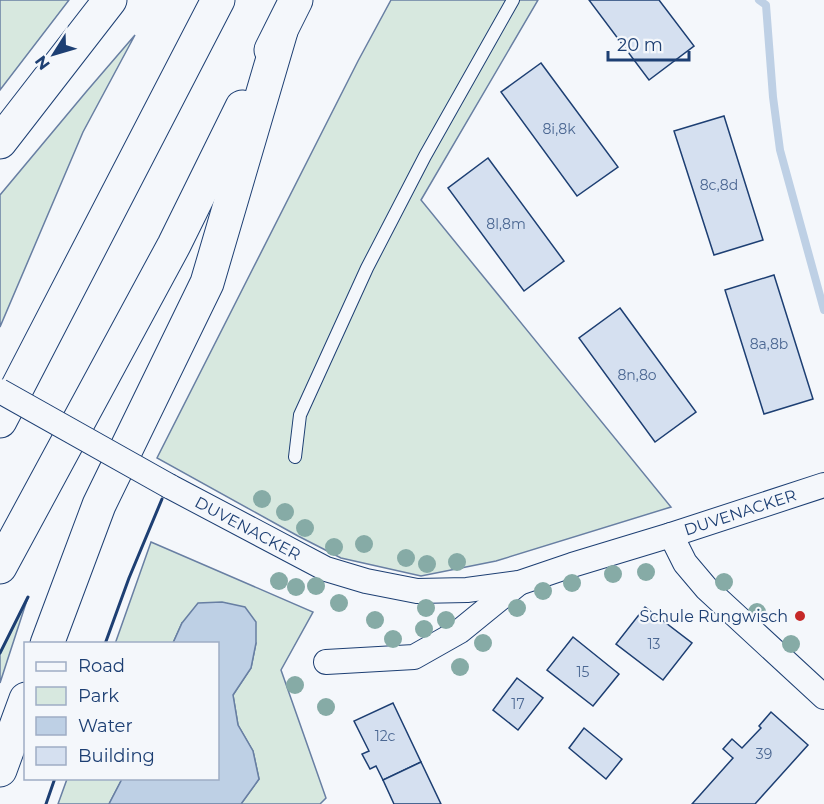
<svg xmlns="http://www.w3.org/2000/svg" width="824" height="804" viewBox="0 0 824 804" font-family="Montserrat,sans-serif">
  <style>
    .green { fill: #d7e8df; stroke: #687fa3; stroke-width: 1.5 }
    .water { fill: #bed0e5; stroke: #687fa3; stroke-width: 1.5 }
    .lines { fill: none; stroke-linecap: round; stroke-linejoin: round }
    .stream { stroke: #bed0e5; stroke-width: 8 }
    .building { fill: #d5e0f0; stroke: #1d3f73; stroke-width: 1.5 }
    .service-casing { stroke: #1d3f73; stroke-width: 14 }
    .minor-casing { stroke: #1d3f73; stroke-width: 26 }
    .motorway-casing { stroke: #1d3f73; stroke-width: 35 }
    .service { stroke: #f4f7fb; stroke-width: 12 }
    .minor { stroke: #f4f7fb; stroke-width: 24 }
    .motorway { stroke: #f4f7fb; stroke-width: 33 }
    .minor-bridge-casing { stroke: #1d3f73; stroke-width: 26; stroke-linecap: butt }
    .minor-bridge { stroke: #f4f7fb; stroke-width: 24 }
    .wall { stroke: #1d3f73; stroke-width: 3 }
    .tree { fill: #86aba6 }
    .poi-dot { fill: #c62828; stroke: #f4f7fb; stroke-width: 2 }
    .labels { text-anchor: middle; stroke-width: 4.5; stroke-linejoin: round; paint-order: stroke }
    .number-label { font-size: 14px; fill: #4b6792 }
    .street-label { font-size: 16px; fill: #1d3f73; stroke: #f4f7fb }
    .poi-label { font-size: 16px; fill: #1d3f73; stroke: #f4f7fb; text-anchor: end }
  </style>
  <rect width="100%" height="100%" fill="#f4f7fb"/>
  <g class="green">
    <path d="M 0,0 L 69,0 L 0,90 Z"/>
    <path d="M 391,0 L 538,0 L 421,200 L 671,507 L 496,561 L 421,576 L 341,558 L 298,536 L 157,458 L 358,61 Z"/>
    <path d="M 135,35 L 83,132 L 0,327 L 0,195 L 86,92 Z"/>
    <path d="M 151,542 L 313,612 L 281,670 L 326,798 L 320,804 L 241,804 L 259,779 L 253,751 L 238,725 L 233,695 L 251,668 L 256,643 L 182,623 L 173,643 L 115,644 Z"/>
    <path d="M 28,597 L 0,683 L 0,653 Z"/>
    <path d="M 67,779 L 67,778 L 122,779 L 109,804 L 58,804 Z"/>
  </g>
  <path class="water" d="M 222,602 L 245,607 L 256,622 L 256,643 L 251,668 L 233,695 L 238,725 L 253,751 L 259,779 L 241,804 L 109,804 L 122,779 L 218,778 L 218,644 L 173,643 L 182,623 L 198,603 Z"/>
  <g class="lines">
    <path class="stream" d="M 759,0 L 766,5 L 773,97 L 780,150 L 824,310"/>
  </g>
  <g class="building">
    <path d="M 589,0 L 659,0 L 694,46 L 649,80 Z"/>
    <path d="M 541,63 L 618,167 L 577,196 L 501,92 Z"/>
    <path d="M 724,116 L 763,240 L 714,255 L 674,131 Z"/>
    <path d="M 488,158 L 564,261 L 524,291 L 448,188 Z"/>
    <path d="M 774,275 L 813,399 L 764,414 L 725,290 Z"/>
    <path d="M 620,308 L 696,412 L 655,442 L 579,338 Z"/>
    <path d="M 645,607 L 692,643 L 663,680 L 616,644 Z"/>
    <path d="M 573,637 L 619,674 L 593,706 L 547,670 Z"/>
    <path d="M 517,678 L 543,698 L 518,730 L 493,710 Z"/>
    <path d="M 393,703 L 421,762 L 383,780 L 376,766 L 370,769 L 362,754 L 369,751 L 354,721 Z"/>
    <path d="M 771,712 L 808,745 L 755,804 L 692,804 L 733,758 L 723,749 L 732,739 L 742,748 L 761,728 L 759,726 Z"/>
    <path d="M 584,728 L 622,759 L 606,779 L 569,748 Z"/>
    <path d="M 421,762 L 441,804 L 394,804 L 383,780 Z"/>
  </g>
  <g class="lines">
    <defs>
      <path id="service" d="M 295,457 L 300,415 L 367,268 L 425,156 L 513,0"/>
      <g id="minor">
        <path d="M 169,486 L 326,569 L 366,581 L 417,591 L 467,590 L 519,583 L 572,565 L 671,535 L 824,485"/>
        <path d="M 671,535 L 685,563 L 707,589 L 824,697"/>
        <path d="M 326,662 L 414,657 L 460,631 L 519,583"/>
      </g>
      <g id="motorway">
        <path d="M 271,50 L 296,0"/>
        <path d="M 0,142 L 110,0"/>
        <path d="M 0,421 L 218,0"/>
        <path d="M 0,567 L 174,245 L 242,107"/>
        <path d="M 47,644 L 99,505 L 207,283 L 281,31"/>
        <path d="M 0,770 L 26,699"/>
      </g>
    </defs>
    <use href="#service" class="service-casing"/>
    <use href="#minor" class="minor-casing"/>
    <use href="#motorway" class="motorway-casing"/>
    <use href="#service" class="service"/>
    <use href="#minor" class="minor"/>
    <use href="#motorway" class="motorway"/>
    <defs>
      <path id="minor-bridge" d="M 0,391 L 169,486"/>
    </defs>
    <use href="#minor-bridge" class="minor-bridge-casing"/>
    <use href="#minor-bridge" class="minor-bridge"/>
    <g class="wall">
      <path d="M 105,644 L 129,578 L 162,499"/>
      <path d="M 0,653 L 28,597"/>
      <path d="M 46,804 L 55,778"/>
    </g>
  </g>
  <g class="tree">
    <circle cx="262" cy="499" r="9"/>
    <circle cx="285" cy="512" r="9"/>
    <circle cx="305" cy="528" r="9"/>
    <circle cx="364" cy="544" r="9"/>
    <circle cx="334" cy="547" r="9"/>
    <circle cx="406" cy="558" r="9"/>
    <circle cx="457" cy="562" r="9"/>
    <circle cx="427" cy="564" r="9"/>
    <circle cx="646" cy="572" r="9"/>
    <circle cx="613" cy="574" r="9"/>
    <circle cx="279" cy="581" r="9"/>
    <circle cx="724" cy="582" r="9"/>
    <circle cx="572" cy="583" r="9"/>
    <circle cx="316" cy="586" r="9"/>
    <circle cx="296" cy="587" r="9"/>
    <circle cx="543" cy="591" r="9"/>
    <circle cx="339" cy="603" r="9"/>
    <circle cx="426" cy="608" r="9"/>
    <circle cx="517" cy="608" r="9"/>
    <circle cx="757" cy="612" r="9"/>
    <circle cx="375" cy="620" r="9"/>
    <circle cx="446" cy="620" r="9"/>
    <circle cx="424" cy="629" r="9"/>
    <circle cx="393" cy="639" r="9"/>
    <circle cx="483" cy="643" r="9"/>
    <circle cx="791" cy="644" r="9"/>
    <circle cx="460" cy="667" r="9"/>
    <circle cx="295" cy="685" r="9"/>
    <circle cx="326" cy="707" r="9"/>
  </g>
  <circle class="poi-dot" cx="800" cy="616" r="6"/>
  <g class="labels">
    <g class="number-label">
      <text x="559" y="134">8i,8k</text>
      <text x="719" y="190">8c,8d</text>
      <text x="506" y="229">8l,8m</text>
      <text x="769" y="349">8a,8b</text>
      <text x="637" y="380">8n,8o</text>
      <text x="654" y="649">13</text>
      <text x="583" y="677">15</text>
      <text x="518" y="709">17</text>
      <text x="385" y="741">12c</text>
      <text x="764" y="759">39</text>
    </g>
    <g class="street-label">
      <text transform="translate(740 512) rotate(-18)" y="6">DUVENACKER</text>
      <text transform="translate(248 528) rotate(28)" y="6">DUVENACKER</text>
    </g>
    <g class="poi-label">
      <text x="788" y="622">Schule Rungwisch</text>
    </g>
  </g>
  <rect x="24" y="642" width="195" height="138" fill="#f4f7fb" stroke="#9eadc5" stroke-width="1.5"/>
  <rect x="36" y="662" width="30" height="9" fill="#f4f7fb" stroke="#9eadc5" stroke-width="1.5"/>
  <text x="78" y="672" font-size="18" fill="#1d3f73">Road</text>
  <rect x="36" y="687" width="30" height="18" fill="#d7e8df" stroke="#9eadc5" stroke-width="1.5"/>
  <text x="78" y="702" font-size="18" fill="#1d3f73">Park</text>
  <rect x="36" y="717" width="30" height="18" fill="#bed0e5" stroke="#9eadc5" stroke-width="1.5"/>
  <text x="78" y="732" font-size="18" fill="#1d3f73">Water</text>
  <rect x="36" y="747" width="30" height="18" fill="#d5e0f0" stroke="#9eadc5" stroke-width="1.5"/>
  <text x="78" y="762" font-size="18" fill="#1d3f73">Building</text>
  <g transform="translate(54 54) rotate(233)" stroke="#f4f7fb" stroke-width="4.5" paint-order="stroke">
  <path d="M0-4.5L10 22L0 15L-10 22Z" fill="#1d3f73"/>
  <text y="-9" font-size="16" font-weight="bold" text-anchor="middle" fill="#1d3f73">N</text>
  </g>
  <path d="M608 51v9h81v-9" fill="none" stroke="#1d3f73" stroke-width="3"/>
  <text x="617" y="51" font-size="18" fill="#1d3f73" stroke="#f4f7fb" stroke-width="4.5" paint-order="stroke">20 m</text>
</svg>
